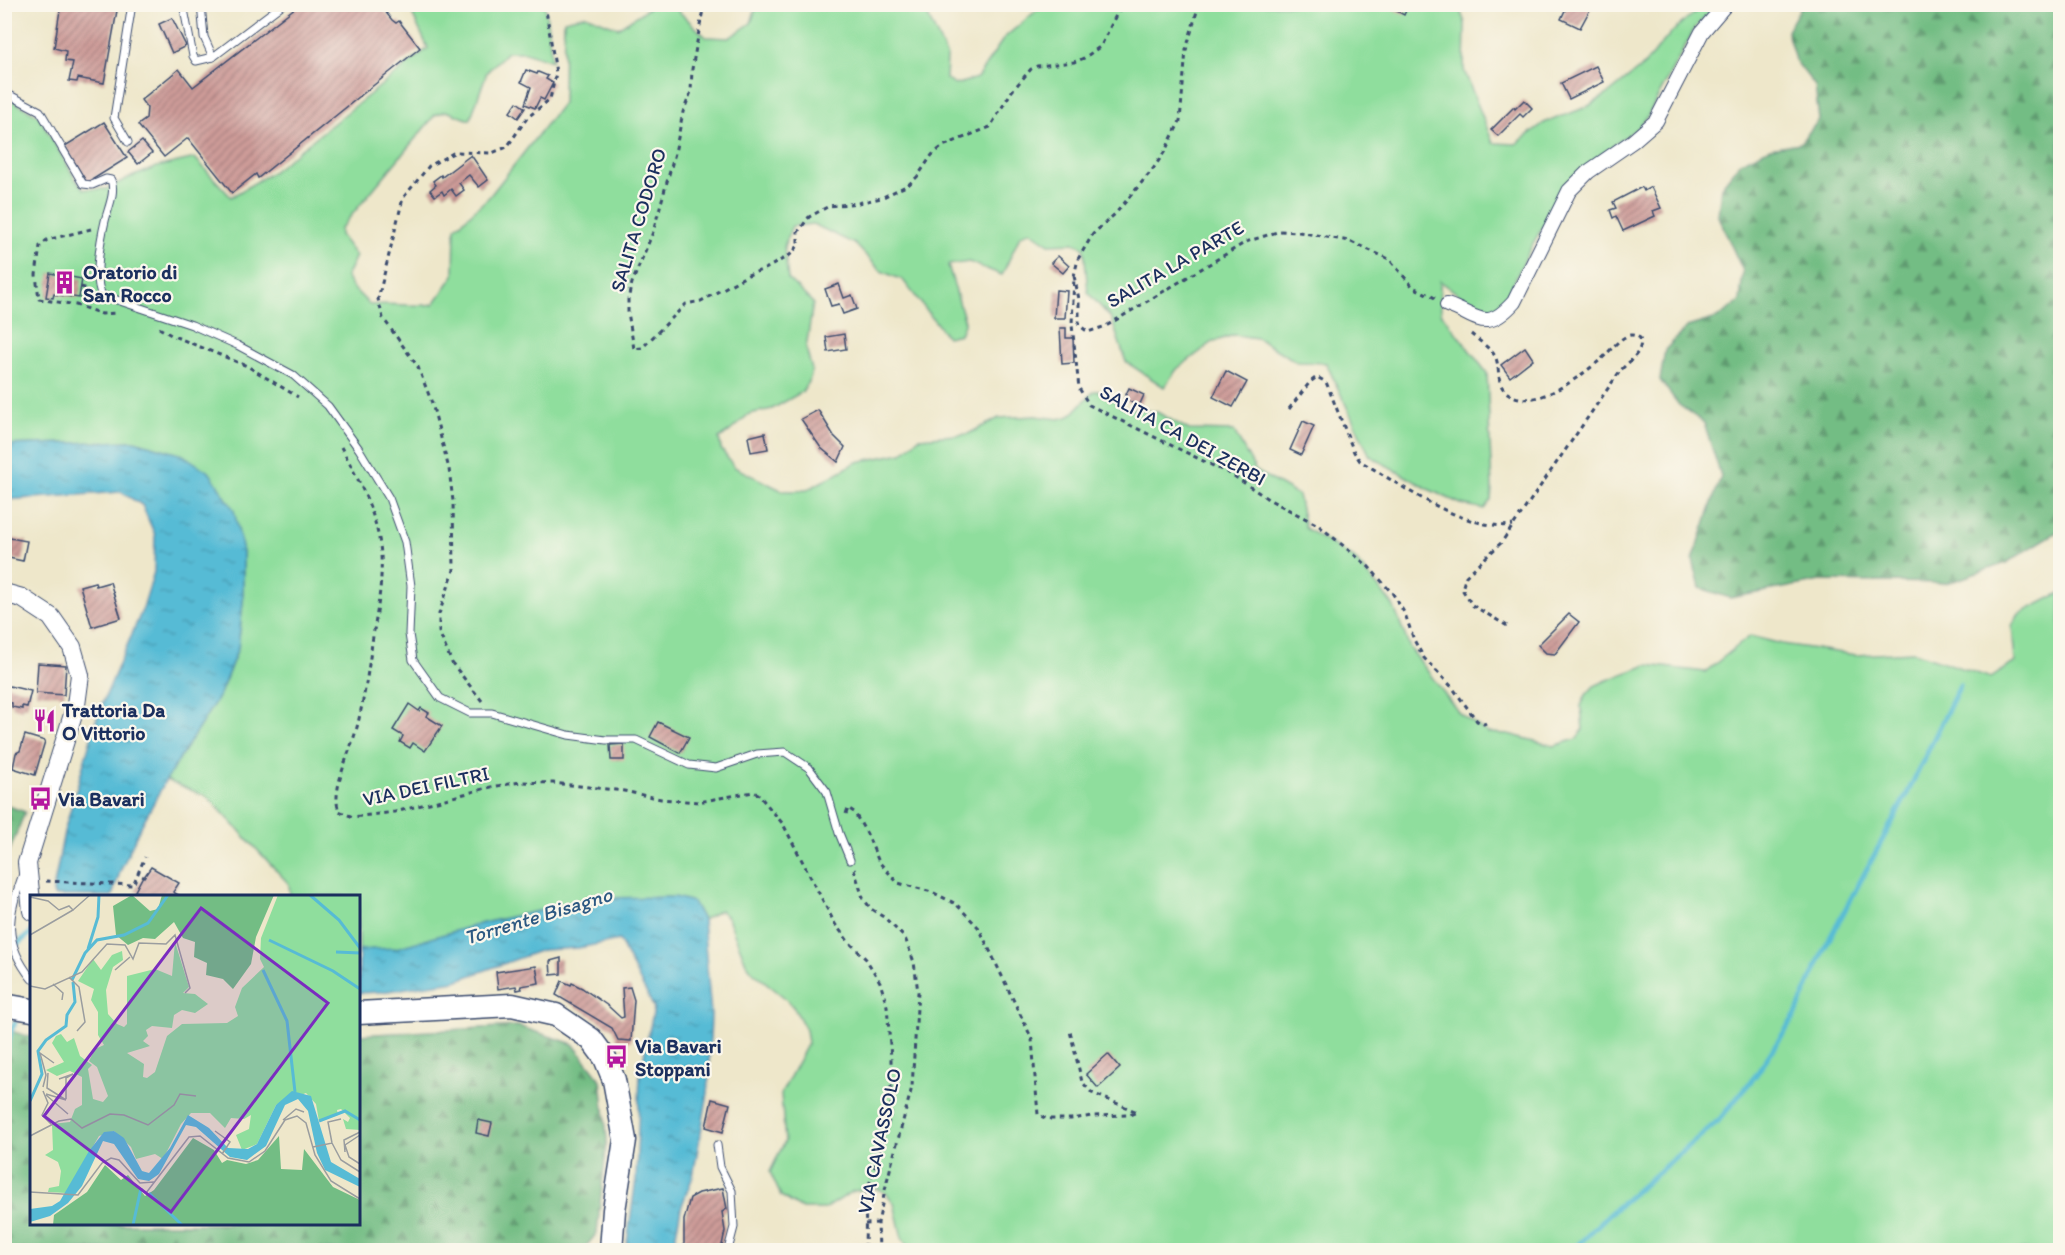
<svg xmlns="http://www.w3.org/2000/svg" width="2065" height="1255" viewBox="0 0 2065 1255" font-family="Itim,sans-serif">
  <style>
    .green { fill: #8fde9d; stroke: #55867e; stroke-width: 1.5 }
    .forest { fill: url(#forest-firs); stroke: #477671; stroke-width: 1.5 }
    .water { fill: url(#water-ripples); stroke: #39759a; stroke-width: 1.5 }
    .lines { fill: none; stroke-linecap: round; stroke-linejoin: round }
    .stream { stroke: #57bbd5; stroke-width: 5 }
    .building { fill: url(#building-hatch) }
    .service-casing { stroke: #3b4b6e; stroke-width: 9 }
    .minor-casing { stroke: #3b4b6e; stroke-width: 16 }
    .tertiary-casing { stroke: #3b4b6e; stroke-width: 20 }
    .primary-casing { stroke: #3b4b6e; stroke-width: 25 }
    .path { stroke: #3b4b6e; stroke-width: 3; stroke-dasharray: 4.5 4.5; stroke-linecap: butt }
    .service { stroke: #fff; stroke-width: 7 }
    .minor { stroke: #fff; stroke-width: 14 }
    .tertiary { stroke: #fff; stroke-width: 18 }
    .primary { stroke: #fff; stroke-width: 22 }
    .labels { text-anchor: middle; stroke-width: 4.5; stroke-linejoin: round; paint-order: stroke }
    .street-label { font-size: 20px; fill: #1b2f5e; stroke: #fbf7ec }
    .poi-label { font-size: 20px; font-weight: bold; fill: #1b2f5e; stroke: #fbf7ec; text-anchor: start }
    .water-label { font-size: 21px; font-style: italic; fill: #2d5982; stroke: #fbf7ec }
    .inset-river { fill: none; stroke: #57bbd5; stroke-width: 3 }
    .inset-road { fill: none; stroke: #9a9d9f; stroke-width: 1.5 }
    .view { fill: #7b2cbf; fill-opacity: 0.15; stroke: #7b2cbf; stroke-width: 3 }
    .inset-edge { fill: none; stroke: #1b2f5e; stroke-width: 3 }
  </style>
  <defs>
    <pattern id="forest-firs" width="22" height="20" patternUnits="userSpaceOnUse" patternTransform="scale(1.5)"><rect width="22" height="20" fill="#73bd84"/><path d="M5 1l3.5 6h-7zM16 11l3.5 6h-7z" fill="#5e9a6f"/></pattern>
    <pattern id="water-ripples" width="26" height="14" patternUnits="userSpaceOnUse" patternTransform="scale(1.5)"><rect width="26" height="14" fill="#57bbd5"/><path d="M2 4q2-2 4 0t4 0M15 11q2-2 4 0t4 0" fill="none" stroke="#4798b0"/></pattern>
    <pattern id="building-hatch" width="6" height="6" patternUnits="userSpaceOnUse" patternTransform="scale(1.5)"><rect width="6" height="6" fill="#cd9b98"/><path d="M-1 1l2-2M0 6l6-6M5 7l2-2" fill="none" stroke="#a67f7f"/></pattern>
  </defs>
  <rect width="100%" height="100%" fill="#fbf7ec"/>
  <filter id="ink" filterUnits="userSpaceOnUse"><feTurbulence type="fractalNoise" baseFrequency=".0167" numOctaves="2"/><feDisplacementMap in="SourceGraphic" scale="12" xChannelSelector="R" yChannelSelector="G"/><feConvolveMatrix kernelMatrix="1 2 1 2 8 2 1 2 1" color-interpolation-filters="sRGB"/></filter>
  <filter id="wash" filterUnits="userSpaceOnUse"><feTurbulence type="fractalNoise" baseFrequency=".008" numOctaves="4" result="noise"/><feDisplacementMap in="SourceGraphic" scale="24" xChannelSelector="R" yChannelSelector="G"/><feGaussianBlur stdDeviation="1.35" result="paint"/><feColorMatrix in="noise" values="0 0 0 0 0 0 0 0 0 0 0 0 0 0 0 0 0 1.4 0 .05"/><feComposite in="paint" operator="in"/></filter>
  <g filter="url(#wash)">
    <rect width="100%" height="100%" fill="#eee7ca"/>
    <path class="green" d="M 413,5 L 545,5 L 552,61 L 525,52 L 507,52 L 487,72 L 470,120 L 446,111 L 435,115 L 340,229 L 340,235 L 356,256 L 346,277 L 352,287 L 370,305 C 392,302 413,308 434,304 L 454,275 L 455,228 L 489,197 L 563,103 L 564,20 L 586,15 L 618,28 L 653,5 L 672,5 L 706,37 L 729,38 L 751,23 L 757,5 L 929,5 L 928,16 L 947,57 L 946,79 L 955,85 L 977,78 L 1004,38 L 1043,5 L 1458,5 L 1465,23 L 1464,70 L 1493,143 L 1516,144 L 1544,123 L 1587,107 L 1608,94 L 1644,65 L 1670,34 L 1701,7 L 1706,5 L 1716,5 L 1695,28 L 1647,117 L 1640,126 L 1599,156 L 1569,182 L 1532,245 L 1504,302 L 1497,310 L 1485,314 L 1440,281 L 1441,313 L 1487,373 L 1492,488 L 1491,500 L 1484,509 L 1461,504 L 1430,490 L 1370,456 L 1326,363 L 1297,362 L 1257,338 L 1234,335 L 1213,342 L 1177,369 L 1164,387 L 1126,362 L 1111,318 L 1088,293 L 1084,247 L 1073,243 L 1049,244 L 1030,231 L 1020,236 L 1002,275 L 969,262 L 948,265 L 965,322 L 960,334 L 947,337 L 903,280 L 881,271 L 855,244 L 813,224 L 792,226 L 784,246 L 788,279 L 813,303 L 806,348 L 812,370 L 809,382 L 802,392 L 772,409 L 749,414 L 729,432 L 719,438 L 721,449 L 734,467 L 783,491 L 795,491 L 807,490 L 857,462 L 902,453 L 919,438 L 968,434 L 999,418 L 1036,416 L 1059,419 L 1070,416 L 1094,391 L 1105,391 L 1121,407 L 1157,412 L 1189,430 L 1234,431 L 1256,471 L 1298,495 L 1305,528 L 1354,558 L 1393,605 L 1410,648 L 1459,713 L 1488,733 L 1508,734 L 1554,746 L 1576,739 L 1583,730 L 1581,706 L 1586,695 L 1594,686 L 1605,681 L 1647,665 L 1705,672 L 1750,636 L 1782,644 L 1856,655 L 1914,652 L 1991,678 L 2015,662 L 2012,626 L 2019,614 L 2060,593 L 2060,1250 L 910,1250 L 902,1238 L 894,1203 L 887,1194 L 877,1188 L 853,1191 L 825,1209 L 802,1209 L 781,1196 L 770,1172 L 785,1141 L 781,1094 L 808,1043 L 806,1030 L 794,1008 L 785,998 L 753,972 L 746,963 L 728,918 L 720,910 L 703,920 L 693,902 L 599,898 L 483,923 L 396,949 L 359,950 L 358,896 L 290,896 L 289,884 L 208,797 L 166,780 L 220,694 L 238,648 L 243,602 L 243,552 L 183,455 L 134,441 L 5,445 L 4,96 L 38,115 L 76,180 L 84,189 L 107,189 L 126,179 L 157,167 L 195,158 L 231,197 L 271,173 L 428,48 L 413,16 Z"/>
    <g class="forest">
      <path d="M 1802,5 L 2060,5 L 2060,530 L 2006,563 L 1948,583 L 1820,581 L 1730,598 L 1700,588 L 1693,560 L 1721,476 L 1704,423 L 1679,405 L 1660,380 L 1665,350 L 1687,327 L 1717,318 L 1740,301 L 1743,271 L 1718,216 L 1721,187 L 1741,162 L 1770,148 L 1800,143 L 1819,120 L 1815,86 L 1795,60 L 1787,31 Z"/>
      <path d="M 5,805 L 25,812 L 5,862 L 4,805 Z"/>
      <path d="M 518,1026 L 573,1044 L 601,1080 L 607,1139 L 597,1233 L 583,1250 L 5,1250 L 4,1029 L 31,1037 L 32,1224 L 358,1224 L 359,1035 Z"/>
    </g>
    <g class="water">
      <path d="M 134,441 L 183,455 L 210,473 L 234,510 L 243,552 L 243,602 L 238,648 L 220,694 L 166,780 L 138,832 L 120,872 L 112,896 L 54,896 L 53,891 L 64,832 L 98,714 L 143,608 L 154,572 L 155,535 L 142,505 L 121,492 L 5,500 L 5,445 Z"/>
      <path d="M 675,897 L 693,902 L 703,920 L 711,1014 L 708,1093 L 693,1176 L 681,1208 L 673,1250 L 626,1250 L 636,1179 L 640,1075 L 654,1008 L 619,940 L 578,948 L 542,950 L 455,981 L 381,992 L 359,993 L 359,950 L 396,948 L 483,923 L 599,898 Z"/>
    </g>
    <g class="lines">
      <g class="stream">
        <path d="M 4,955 L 32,932"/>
        <path d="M 4,1063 L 11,1031 L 15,1023"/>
        <path d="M 1573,1250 L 1608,1215 L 1719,1120 L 1756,1075 L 1796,1014 L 1824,949 L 1906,796 L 1960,685"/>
      </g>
    </g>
    <g id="blocks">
      <g class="building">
        <path d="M 61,4 L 118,5 L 104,83 L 78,78 L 77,82 L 69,81 L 73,62 L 65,61 L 66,51 L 54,48 Z"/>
        <path d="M 300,4 L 379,4 L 392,20 L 396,23 L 399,21 L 420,48 L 258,178 L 256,174 L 232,193 L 188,138 L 164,157 L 138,125 L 146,119 L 147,108 L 141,100 L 179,69 L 193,87 Z"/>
        <path d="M 1393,4 L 1409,4 L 1404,15 L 1391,8 Z"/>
        <path d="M 1568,4 L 1593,4 L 1580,28 L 1561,19 Z"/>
        <path d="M 172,18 L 186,46 L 172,53 L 159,24 Z"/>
        <path d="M 1596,66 L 1604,82 L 1569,99 L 1561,83 Z"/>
        <path d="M 526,70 L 537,74 L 538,72 L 548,76 L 546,79 L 553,83 L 544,100 L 540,98 L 535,108 L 525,104 L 531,87 L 521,82 Z"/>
        <path d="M 1524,100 L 1532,108 L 1523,117 L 1520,114 L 1498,136 L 1491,130 L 1514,107 L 1515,109 Z"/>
        <path d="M 517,102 L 525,108 L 518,118 L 510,112 Z"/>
        <path d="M 104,122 L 127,158 L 87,183 L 65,146 Z"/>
        <path d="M 142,141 L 152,153 L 138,164 L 128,152 Z"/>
        <path d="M 471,155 L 488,180 L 479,187 L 469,175 L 459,183 L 464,190 L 456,196 L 451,189 L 444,195 L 442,191 L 435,196 L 430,190 L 436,185 L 433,181 L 441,175 L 442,177 Z"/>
        <path d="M 1642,187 L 1644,191 L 1651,187 L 1661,208 L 1653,211 L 1655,216 L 1623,231 L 1616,216 L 1613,218 L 1610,210 L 1616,208 L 1613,202 Z"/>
        <path d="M 1058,256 L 1069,266 L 1063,273 L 1051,263 Z"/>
        <path d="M 50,273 L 82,279 L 79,298 L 54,294 L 53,298 L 46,297 Z"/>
        <path d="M 839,284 L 844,298 L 852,295 L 857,309 L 843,314 L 839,304 L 831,306 L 825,289 Z"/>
        <path d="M 1056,290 L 1067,291 L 1065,318 L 1054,318 Z"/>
        <path d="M 1060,328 L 1066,328 L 1066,338 L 1073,338 L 1074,363 L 1062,364 Z"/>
        <path d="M 844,334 L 846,349 L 828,352 L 826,337 Z"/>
        <path d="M 1525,347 L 1533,359 L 1510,377 L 1501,365 Z"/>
        <path d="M 1226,371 L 1247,382 L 1233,407 L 1213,397 Z"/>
        <path d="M 1129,388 L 1144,395 L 1139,406 L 1124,399 Z"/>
        <path d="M 818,410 L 834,436 L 845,447 L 838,462 L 821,448 L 801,419 Z"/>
        <path d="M 1303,421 L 1314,426 L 1301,455 L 1290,450 Z"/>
        <path d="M 765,433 L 768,449 L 751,452 L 748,437 Z"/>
        <path d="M 4,537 L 27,541 L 23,561 L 4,557 Z"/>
        <path d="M 95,582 L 96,586 L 110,582 L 121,618 L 92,627 L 80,586 Z"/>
        <path d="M 1569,614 L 1579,622 L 1555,654 L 1546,653 L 1538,645 Z"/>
        <path d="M 38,663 L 66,665 L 64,695 L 36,693 Z"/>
        <path d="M 5,685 L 31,691 L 27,707 L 22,706 L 22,709 L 12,707 L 12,703 L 4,702 Z"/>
        <path d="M 409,704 L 419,711 L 421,708 L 429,713 L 426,716 L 442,726 L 425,751 L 413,743 L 410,748 L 400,742 L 403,736 L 393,730 Z"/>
        <path d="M 658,722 L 689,737 L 680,753 L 650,737 Z"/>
        <path d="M 25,735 L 45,741 L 35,775 L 13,768 L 16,753 L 20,751 Z"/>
        <path d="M 624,744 L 624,760 L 611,760 L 610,745 Z"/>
        <path d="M 151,867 L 179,883 L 173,892 L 180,896 L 146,896 L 135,891 L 143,876 L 144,877 Z"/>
        <path d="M 561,958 L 561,974 L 551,975 L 550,961 Z"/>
        <path d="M 536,966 L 539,983 L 521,986 L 522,989 L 517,990 L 516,986 L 498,989 L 496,972 Z"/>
        <path d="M 562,981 L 571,985 L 572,983 L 582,988 L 608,1006 L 621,1018 L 624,1017 L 622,988 L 630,987 L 634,1000 L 631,1041 L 618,1040 L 612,1028 L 556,995 Z"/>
        <path d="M 1108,1054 L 1120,1068 L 1098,1088 L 1086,1074 Z"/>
        <path d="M 712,1099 L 730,1104 L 723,1132 L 706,1127 Z"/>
        <path d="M 478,1120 L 492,1123 L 489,1136 L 476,1133 Z"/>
        <path d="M 723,1188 L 727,1209 L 722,1212 L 725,1231 L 721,1250 L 684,1250 L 684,1220 L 690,1198 L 699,1193 Z"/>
      </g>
    </g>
  </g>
  <g filter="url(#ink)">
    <use href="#blocks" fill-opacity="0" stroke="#3b4b6e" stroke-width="1.5"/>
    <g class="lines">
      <defs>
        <g id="service">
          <path d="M 183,4 L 193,56 L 196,61 L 213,57 L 204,37 L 201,4"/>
          <path d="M 213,57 L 283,4"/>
          <path d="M 4,92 L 40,111 L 83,184 L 92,185 L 106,179 L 111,180 C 116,192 108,208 105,221 C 101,238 93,280 102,295 L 192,325 L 237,345 L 293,375 L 328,406 L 359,449 L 389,498 L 405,542 L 411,586 L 409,634 L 413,660 L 440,698 L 470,713 L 492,713 L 568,735 L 606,740 L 636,740 L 689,765 L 716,768 L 757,754 L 785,752 L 809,768 L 827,792 L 839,833 L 850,860"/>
          <path d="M 128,142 L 114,118 L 132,4"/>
          <path d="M 23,874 C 8,916 2,942 32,979"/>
          <path d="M 717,1145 L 720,1167 L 732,1191 L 734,1227 L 728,1250"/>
        </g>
        <path id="minor" d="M 1447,305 C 1479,316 1485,334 1514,302 L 1569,191 L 1588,172 L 1633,141 L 1656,121 L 1702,32 L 1726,4"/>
        <path id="tertiary" d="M 4,593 L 22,598 L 51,617 L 72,647 L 80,675 L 76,705 L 27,863 L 32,911"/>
        <g id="primary">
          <path d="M 4,1005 L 32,1010"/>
          <path d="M 358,1013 L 512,1005 L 556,1015 L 591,1039 L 605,1058 L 614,1080 L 625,1140 L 614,1210 L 611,1250"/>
        </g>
      </defs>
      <use href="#service" class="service-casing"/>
      <use href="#minor" class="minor-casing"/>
      <use href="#tertiary" class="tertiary-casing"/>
      <use href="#primary" class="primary-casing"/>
      <g class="path">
        <path d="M 704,4 L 692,69 L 691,92 L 683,112 L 675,153 L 653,232 L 632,283 L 628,299 L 628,312 L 634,349 L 642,348 L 686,304 L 701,301 L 748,275 L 767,268 L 790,255 L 798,246 L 798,232 L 809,217 L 829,206 L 858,203 L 881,198 L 908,185 L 917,177 L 932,155 L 943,146 L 990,127 L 1012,91 L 1031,69 L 1037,66 L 1074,62 L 1084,58 L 1101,46 L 1118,11 L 1128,4"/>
        <path d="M 1199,4 L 1186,50 L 1180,121 L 1165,151 L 1153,169 L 1116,213 L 1093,234 L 1078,259 L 1074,276 L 1072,325 L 1079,388 L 1089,405 L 1234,476 L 1268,499 L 1318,525 L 1368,566 L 1393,594 L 1405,614 L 1414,640 L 1424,658 L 1452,687 L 1477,721 L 1484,724 L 1486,723"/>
        <path d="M 91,229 L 47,240 L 40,246 L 36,275 L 39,299 L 76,305 L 102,314 L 117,313"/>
        <path d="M 1074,276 L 1079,299 L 1079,325 L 1088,332 L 1106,326 L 1246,242 L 1280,231 L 1299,232 L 1349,241 L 1389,259 L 1413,287 L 1435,298"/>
        <path d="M 81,287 L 89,289"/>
        <path d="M 159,328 L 171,335 L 247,366 L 298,397"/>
        <path d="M 1471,334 C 1478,340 1490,348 1495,356 C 1501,368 1495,386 1509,394 C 1535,411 1578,378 1599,361 C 1608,354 1616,341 1627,336 C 1632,334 1635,335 1640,338 C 1644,352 1629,361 1620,371 L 1501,543 L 1466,576 L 1462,589 L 1472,605 L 1509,627"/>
        <path d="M 1289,409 L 1310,382 L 1317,377 L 1326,382 L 1354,452 L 1360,461 C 1400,484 1464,532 1513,525"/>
        <path d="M 341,447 C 357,477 375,510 380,545 C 384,575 378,607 373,636 C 369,665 365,694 358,723 C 353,747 330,789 339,811 L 353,817 L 395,812 L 491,787 L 520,782 L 553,783 L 624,791 L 661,799 L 698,802 L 753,792 L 758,794 L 783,824 L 835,924 L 848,941 L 866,959 L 880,982 L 887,1006 L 891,1058 L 891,1114 L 866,1195 L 865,1250"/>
        <path d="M 482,701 L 452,663 L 439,632 L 439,614 L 454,570 L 453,501 L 449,469 L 432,403 L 418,367 L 383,318 L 378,299 L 403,198 L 429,166 L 455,152 L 492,153 L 507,147 L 527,118 L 550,99 L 556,73 L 545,4"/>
        <path d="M 846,814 L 848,808 L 854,812 L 867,834 L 879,862 L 898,883 L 932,892 L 956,904 L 979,928 L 1032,1039 L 1038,1115 L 1048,1119 L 1071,1119 L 1092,1116 L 1130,1115 L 1137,1112 L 1092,1093 L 1082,1082 L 1070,1031"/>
        <path d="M 854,869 L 863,898 L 871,909 L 885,918 L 905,938 L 914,962 L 918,992 L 912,1087 L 887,1181 L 878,1223 L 879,1250"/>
        <path d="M 46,881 L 133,885 L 145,857"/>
        <path d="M 865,1224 L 878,1223"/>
      </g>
      <use href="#service" class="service"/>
      <use href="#minor" class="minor"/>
      <use href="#tertiary" class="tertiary"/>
      <use href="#primary" class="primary"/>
    </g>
  </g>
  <defs>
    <symbol id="building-bare" viewBox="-9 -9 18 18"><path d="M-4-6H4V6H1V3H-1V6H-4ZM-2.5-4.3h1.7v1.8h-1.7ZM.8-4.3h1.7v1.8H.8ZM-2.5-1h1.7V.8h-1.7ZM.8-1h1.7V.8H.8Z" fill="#b5179e" stroke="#fbf7ec" stroke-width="2.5" paint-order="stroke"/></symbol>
    <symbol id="restaurant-bare" viewBox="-9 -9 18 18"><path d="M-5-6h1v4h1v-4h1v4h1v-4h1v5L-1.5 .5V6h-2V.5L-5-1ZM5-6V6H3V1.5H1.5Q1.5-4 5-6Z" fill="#b5179e" stroke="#fbf7ec" stroke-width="2.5" paint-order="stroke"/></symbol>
    <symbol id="bus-bare" viewBox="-9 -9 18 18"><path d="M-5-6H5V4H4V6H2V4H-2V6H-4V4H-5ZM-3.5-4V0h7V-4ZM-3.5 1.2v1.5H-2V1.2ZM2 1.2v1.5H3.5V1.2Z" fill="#b5179e" stroke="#fbf7ec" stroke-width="2.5" paint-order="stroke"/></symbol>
  </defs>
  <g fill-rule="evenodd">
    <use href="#building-bare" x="48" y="266" width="33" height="33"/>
    <use href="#restaurant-bare" x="28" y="704" width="33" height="33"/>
    <use href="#bus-bare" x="24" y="782" width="33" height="33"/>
    <use href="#bus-bare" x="600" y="1040" width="33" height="33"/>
  </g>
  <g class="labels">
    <g class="street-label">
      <text transform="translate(638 220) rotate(-73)" y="7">SALITA CODORO</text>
      <text transform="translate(1175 264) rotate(-30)" y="7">SALITA LA PARTE</text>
      <text transform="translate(1183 435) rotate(29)" y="7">SALITA CA DEI ZERBI</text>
      <text transform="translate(426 786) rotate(-12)" y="7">VIA DEI FILTRI</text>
      <text transform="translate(879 1141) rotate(-78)" y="7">VIA CAVASSOLO</text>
    </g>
    <g class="poi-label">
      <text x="83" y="279">Oratorio di<tspan x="83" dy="23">San Rocco</tspan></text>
      <text x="62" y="717">Trattoria Da<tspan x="62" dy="23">O Vittorio</tspan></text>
      <text x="58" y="806">Via Bavari</text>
      <text x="635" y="1053">Via Bavari<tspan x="635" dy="23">Stoppani</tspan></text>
    </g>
    <g class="water-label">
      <text transform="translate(538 916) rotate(-17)" y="7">Torrente Bisagno</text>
    </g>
  </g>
  <g transform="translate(30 895)">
    <rect width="330" height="330" fill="#eee7ca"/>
    <path d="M 248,0 L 330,0 L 330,235 L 316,234 L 313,224 L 318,227 L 320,223 L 311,214 L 307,215 L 308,220 L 289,226 L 286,209 L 276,198 L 246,210 L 227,249 L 212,255 L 206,240 L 219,234 L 221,220 L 214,224 L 201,223 L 195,233 L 180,218 L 161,218 L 151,229 L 133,264 L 125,259 L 106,264 L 101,252 L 84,236 L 69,241 L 36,298 L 18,297 L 19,293 L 29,291 L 31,276 L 28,267 L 15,260 L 23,255 L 22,229 L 40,227 L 45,214 L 52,210 L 52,182 L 40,176 L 27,181 L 16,175 L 34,167 L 22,148 L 26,141 L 31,139 L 37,147 L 44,143 L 50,161 L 62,170 L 58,174 L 63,204 L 73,207 L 78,201 L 67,172 L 59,166 L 65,154 L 74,150 L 68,140 L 68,117 L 61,105 L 64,94 L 48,86 L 63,64 L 71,75 L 82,60 L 92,56 L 93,65 L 83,72 L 76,95 L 78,119 L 87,129 L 94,132 L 97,129 L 97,81 L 125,74 L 142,81 L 145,47 L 159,92 L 153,98 L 165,99 L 178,109 L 165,118 L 152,115 L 144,120 L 142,133 L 122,131 L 116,135 L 118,141 L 113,146 L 120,151 L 97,158 L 114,169 L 113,182 L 117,183 L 125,177 L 137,141 L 152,129 L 197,128 L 208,121 L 205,112 L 212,93 L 234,72 L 230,64 L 231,43 Z" fill="#8fde9d"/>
    <path d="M 102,0 L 120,16 L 128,14 L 132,0 L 244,0 L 226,42 L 221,69 L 203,94 L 193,84 L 176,80 L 177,68 L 164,62 L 165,47 L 153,43 L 144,27 L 125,44 L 113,43 L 98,50 L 86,40 L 83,11 ZM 249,241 L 251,274 L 272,275 L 274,254 L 303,292 L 330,305 L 330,330 L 23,330 L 24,320 L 57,297 L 75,270 L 91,285 L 98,280 L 115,301 L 124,295 L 163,243 L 184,255 L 192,268 L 197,265 L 216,269 L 228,265 Z" fill="#73bd84"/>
    <path d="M 262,196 L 281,201 L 301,267 L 330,284 L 330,292 L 295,275 L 287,258 L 278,216 L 268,204 L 255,210 L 236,251 L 217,265 L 200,262 L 166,232 L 156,230 L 129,279 L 119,286 L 108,284 L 84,249 L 73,246 L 52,291 L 38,308 L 20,321 L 0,327 L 0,314 L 22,311 L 30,306 L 59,256 L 74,237 L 84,236 L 94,243 L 112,276 L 119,278 L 140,253 L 158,220 L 179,233 L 198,253 L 218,254 L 227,249 L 246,210 Z" fill="#57bbd5"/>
    <path class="inset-river" d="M 280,0 L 309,25 L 330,53M 239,45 L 303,76 L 330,94M 58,54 L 68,22 L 69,0M 306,57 L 330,58M 233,75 L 257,126 L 265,197M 42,85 L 55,58 L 67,45 L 94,40 L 118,28 L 138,0M 0,206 L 12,179 L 8,156 L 16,145 L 36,131 L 37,120 L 45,107 L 43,87M 289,226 L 315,216 L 330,225M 119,298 L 152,330M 103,330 L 111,293"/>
    <path class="inset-road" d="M 0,2 L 18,6 L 29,15 L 39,11 L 43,15 L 0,40M 43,15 L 60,0M 85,75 L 100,62M 39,82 L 49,92 L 55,127 L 47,136M 23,89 L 33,98 L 32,105M 0,91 L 15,94 L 52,77 L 77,49 L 95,50 L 103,64 L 109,48 L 136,49 L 145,40 L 160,93 L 155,98M 29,184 L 43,179 L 36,183 L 36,204M 13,192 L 16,180 L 10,158 L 24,168M 13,196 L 18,208 L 12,220 L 21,229M 16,199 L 36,205 L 17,193 L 18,178M 16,200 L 38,219M 253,225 L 266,214 L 274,217M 185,236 L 200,247 L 192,259M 330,240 L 315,250 L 319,262 L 330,269M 0,241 L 29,226 L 41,224 L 52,233 L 80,219 L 94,220 L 118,230 L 144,210 L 150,199 L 166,201M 302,248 L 298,227 L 311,224M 283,252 L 302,248 L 311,265 L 330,277M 315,257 L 314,245 L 330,237M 0,297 L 48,300 L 72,268 L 81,263 L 89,265 L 110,288 L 124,287M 116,298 L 159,242 L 170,241 L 198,263 L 219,267 L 235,256 L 255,225 L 267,221 L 276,228 L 285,260 L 301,286 L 330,304"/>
    <path class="view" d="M 171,13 L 298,108 L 141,317 L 14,221 Z"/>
    <rect width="330" height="330" class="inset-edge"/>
  </g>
  <rect width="2065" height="1255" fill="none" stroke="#fbf7ec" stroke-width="24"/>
</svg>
